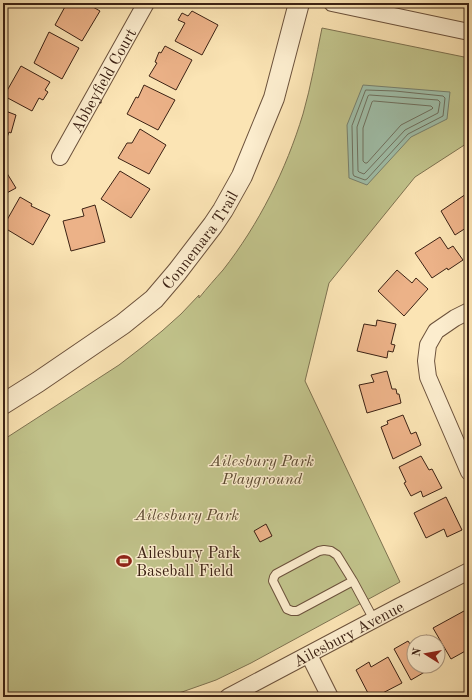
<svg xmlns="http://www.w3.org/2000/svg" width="472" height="700" viewBox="0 0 472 700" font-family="'Old Standard TT',serif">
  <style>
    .green { fill: #c1c38b; stroke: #7e7250 }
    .water { fill: #9fbfaa; stroke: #77806e }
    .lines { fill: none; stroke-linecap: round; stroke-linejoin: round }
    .shore { stroke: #6e705f; stroke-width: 1 }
    .building { fill: #ecb288; stroke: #3c2214 }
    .service-casing { stroke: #6c523c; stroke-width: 10 }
    .minor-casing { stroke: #6c523c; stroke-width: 18 }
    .tertiary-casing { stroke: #6c523c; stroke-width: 22 }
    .service { stroke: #fcedce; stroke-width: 8 }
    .minor { stroke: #fcedce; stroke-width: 16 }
    .tertiary { stroke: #fcedce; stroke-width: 20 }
    .labels { text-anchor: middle; stroke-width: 3; stroke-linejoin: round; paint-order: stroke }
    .street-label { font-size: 16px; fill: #3c2214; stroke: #fcedce }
    .park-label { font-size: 16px; font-style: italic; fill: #5d4a32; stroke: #fcedce }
    .poi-label { font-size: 16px; fill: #3c2214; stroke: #fcedce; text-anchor: start }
  </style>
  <rect width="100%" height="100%" fill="#fbe4b4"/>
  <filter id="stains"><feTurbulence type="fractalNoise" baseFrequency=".005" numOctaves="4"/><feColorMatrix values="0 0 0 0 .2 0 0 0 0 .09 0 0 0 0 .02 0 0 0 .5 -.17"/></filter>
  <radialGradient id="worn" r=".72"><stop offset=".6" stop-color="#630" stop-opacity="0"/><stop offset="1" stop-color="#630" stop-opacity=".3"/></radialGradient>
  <path class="green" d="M 322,28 L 469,58 L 469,142 L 415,177 L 329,283 L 305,381 L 400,582 L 251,663 L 216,680 L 182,692 L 164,697 L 3,697 L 3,440 L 119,365 L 141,348 L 162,331 L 181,314 L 199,295 L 199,298 C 207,288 215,279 223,270 C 259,224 286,170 303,114 C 311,86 316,57 322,28 Z"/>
  <path class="water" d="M 363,85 L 450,92 L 447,119 L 411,137 L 367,185 L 349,178 L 347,125 Z"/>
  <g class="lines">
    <g class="shore">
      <path d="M 366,90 L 395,91 L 443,96 L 445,98 L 443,116 L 408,134 L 367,179 L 365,180 L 354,176 L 353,174 L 352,126 Z"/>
      <path d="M 370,95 L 438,100 L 440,102 L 438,113 L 405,130 L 365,173 L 364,174 L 359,172 L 358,171 L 357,127 L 368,96 Z"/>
      <path d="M 374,101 L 431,106 L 433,108 L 432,109 L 401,125 L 367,163 L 365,163 L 363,161 L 363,128 L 372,102 Z"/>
    </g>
  </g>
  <g class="building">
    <path d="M 67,3 L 86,3 L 100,11 L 82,41 L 55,25 Z"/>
    <path d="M 192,11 L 218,25 L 202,55 L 175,41 L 185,23 L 178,20 L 182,13 L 188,16 Z"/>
    <path d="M 49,32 L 79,48 L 62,79 L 34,63 Z"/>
    <path d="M 165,46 L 192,60 L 176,90 L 149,76 L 157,63 L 155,62 L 159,52 L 161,53 Z"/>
    <path d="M 21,66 L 50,82 L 45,90 L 48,92 L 43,100 L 39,98 L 32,111 L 4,96 Z"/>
    <path d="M 144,85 L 175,100 L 158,130 L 127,114 L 136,97 L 138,98 Z"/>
    <path d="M 3,110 L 16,115 L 11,133 L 9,132 L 4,146 L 3,145 Z"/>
    <path d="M 140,129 L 166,145 L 149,174 L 118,158 L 127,143 L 132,143 Z"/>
    <path d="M 3,162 L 7,168 L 5,170 L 16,188 L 3,195 Z"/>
    <path d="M 120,171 L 150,189 L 131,218 L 101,199 Z"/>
    <path d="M 469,192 L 469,226 L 455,235 L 441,211 Z"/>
    <path d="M 20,197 L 32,204 L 31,206 L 50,215 L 33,245 L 3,227 Z"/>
    <path d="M 95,205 L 105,242 L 71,251 L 63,221 L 84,216 L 82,209 Z"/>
    <path d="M 440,237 L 448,249 L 453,246 L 463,260 L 448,270 L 447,268 L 432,278 L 415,253 Z"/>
    <path d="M 397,270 L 412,283 L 416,278 L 428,289 L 404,316 L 378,291 Z"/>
    <path d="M 377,320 L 396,324 L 391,344 L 395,345 L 393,352 L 388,351 L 387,358 L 357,351 L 364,324 L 376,326 Z"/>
    <path d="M 387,371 L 392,389 L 396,389 L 397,394 L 399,394 L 401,403 L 367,413 L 359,385 L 374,382 L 371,375 Z"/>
    <path d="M 403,415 L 411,434 L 416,432 L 421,445 L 393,459 L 381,427 L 388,424 L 387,421 Z"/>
    <path d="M 421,456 L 429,470 L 432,469 L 442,488 L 423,497 L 421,491 L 411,496 L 404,483 L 406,482 L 399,467 Z"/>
    <path d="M 446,497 L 462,530 L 447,537 L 444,529 L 426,538 L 414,513 Z"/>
    <path d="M 266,524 L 272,536 L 260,542 L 254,531 Z"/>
    <path d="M 464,611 L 469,620 L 469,627 L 466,629 L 469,633 L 469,649 L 451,659 L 433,628 Z"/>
    <path d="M 427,635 L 431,642 L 415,642 Z"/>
    <path d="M 408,641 L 410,644 L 414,642 L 414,666 L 435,666 L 411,680 L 394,649 Z"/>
    <path d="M 388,657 L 402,683 L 375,697 L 370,697 L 356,670 L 369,662 L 371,667 Z"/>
  </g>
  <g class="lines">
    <defs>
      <path id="service" d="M 353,581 L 297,611 L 292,611 L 287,609 L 273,581 L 274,577 L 276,574 L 319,551 L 324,550 L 331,551 L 337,555 L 353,581 L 374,620"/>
      <g id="minor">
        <path d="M 332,3 L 469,32"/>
        <path id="s1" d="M 60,157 L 146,3"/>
        <path d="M 469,311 L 455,318 L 436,331 L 428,345 L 426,361 L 428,377 L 469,472"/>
        <path d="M 309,655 L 330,697"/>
        <path id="s2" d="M 228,697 L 398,607 L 469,571"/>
      </g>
      <g id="tertiary">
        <path id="s3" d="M 3,404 L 38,382 L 123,324 L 154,299 L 177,272 L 213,225 L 223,210 L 242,176 L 274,98 L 299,3"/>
      </g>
    </defs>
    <use href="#service" class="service-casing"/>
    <use href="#minor" class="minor-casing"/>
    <use href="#tertiary" class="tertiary-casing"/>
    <use href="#service" class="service"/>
    <use href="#minor" class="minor"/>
    <use href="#tertiary" class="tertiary"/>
  </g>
  <defs>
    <symbol id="stadium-bare" viewBox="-9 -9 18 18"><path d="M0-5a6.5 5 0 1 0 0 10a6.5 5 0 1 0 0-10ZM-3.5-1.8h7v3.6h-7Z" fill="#8f2418" stroke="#fcedce" stroke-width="2.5" paint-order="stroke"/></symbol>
  </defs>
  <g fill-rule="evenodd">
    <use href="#stadium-bare" x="113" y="550" width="22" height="22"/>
  </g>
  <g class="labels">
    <g class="street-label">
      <text dy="6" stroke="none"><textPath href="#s1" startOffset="88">Abbeyfield Court</textPath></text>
      <text dy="6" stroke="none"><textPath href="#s3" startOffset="259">Connemara Trail</textPath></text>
      <text dy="6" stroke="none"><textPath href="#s2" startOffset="136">Ailesbury Avenue</textPath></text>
    </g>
    <g class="park-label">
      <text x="262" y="466">Ailesbury Park<tspan x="262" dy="18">Playground</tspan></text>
      <text x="187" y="520">Ailesbury Park</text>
    </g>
    <g class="poi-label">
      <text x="136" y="558">Ailesbury Park<tspan x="136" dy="18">Baseball Field</tspan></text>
    </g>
  </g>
  <rect width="472" height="700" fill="none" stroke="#fbe4b4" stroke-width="16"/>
  <rect x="4" y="4" width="464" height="692" fill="none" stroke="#3c2214" stroke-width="2"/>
  <rect x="8" y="8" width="456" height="684" fill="none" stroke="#3c2214"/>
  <g transform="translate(426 654) rotate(281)"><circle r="19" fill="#fcedce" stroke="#af9c84"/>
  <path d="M0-3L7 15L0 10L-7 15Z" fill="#8f2418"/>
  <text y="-6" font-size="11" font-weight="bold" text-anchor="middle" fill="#3c2214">N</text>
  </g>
  <rect width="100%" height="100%" filter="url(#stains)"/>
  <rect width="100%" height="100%" fill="url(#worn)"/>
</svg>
